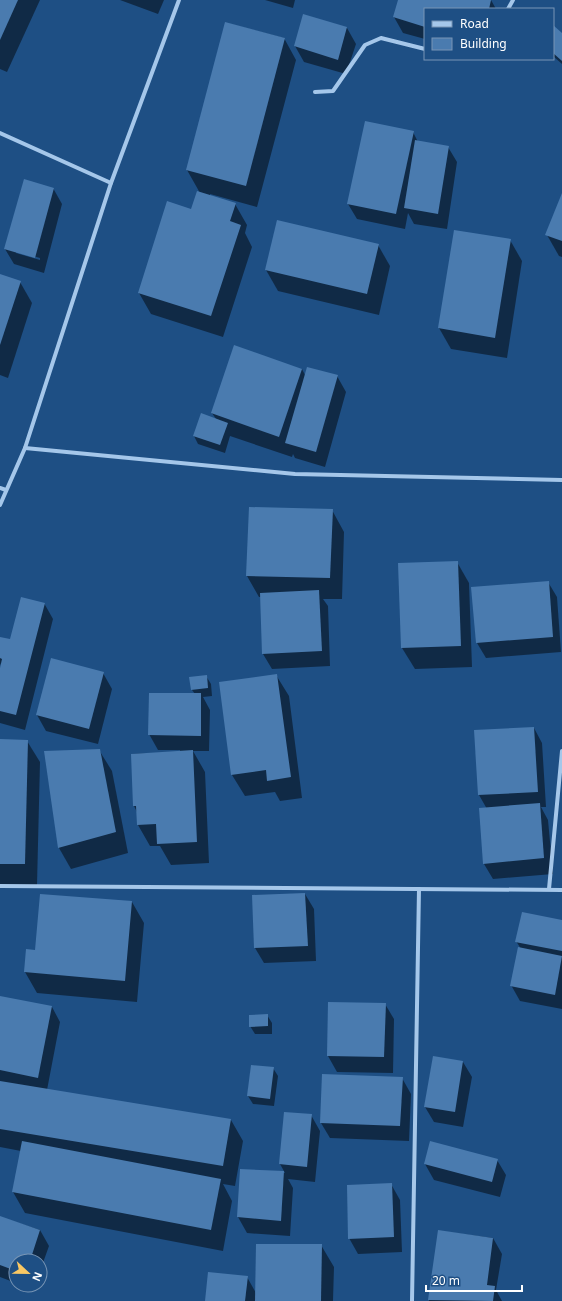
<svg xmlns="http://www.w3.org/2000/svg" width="562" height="1301" viewBox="0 0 562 1301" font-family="'Noto Sans',sans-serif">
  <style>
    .shadow { fill: #0007; fill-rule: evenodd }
    .building { fill: #4a7baf }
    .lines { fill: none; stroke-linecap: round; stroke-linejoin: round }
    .street { stroke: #a5c7ea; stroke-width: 4 }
  </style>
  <rect width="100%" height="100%" fill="#1e4f84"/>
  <g class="shadow">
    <path d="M 0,0 L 40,0 L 7,72 L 0,69 Z"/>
    <path d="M 120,0 L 164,0 L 158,14 Z"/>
    <path d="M 265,0 L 295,0 L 293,8 Z"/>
    <path d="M 400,0 L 491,0 L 496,9 L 425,9 L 425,39 L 403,33 L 394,17 Z"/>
    <path d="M 304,15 L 347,28 L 356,44 L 346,74 L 304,62 L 295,46 Z"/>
    <path d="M 226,23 L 284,38 L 296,60 L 257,207 L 210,194 L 210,196 L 235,204 L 247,225 L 245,233 L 252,247 L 223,337 L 151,314 L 139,293 L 192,211 L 200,193 L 187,170 Z"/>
    <path d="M 553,26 L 562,34 L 562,64 L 553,56 Z"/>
    <path d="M 413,132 L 418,142 L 448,147 L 457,162 L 447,229 L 414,224 L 408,213 L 405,229 L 357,219 L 348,204 Z"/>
    <path d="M 53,188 L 62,204 L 44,273 L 14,264 L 5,249 ZM 16,251 L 40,258 L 40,260 L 16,253 Z"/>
    <path d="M 562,196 L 562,257 L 559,256 L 547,235 Z"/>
    <path d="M 510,240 L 522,261 L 507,358 L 451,349 L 439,328 Z"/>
    <path d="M 378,245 L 390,266 L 379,315 L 278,291 L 266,270 Z"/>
    <path d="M 0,275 L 20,282 L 32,303 L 8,378 L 0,375 Z"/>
    <path d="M 302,369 L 305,375 L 337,376 L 346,392 L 325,467 L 295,458 L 293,454 L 292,457 L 230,436 L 225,453 L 198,444 L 194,436 L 216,419 L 212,413 Z"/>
    <path d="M 332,510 L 344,532 L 342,599 L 323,599 L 328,606 L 330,666 L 272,669 L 263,654 L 261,597 L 259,597 L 247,576 Z"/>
    <path d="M 457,562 L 469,583 L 472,667 L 415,669 L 402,648 L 399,564 Z"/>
    <path d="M 548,582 L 557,597 L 561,652 L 486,658 L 477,643 Z"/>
    <path d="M 44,603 L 53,619 L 25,730 L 0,723 L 0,672 L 1,666 L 0,663 L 0,640 L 10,641 Z"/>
    <path d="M 103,673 L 112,689 L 98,744 L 46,731 L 37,715 Z"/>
    <path d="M 276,675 L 289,696 L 302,798 L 280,801 L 275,792 L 245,796 L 232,775 L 220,683 Z"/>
    <path d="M 206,676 L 211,684 L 212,696 L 203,697 L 210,710 L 209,751 L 193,751 L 205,772 L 209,863 L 171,865 L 160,846 L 150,846 L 138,825 L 137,812 L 134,806 L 132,754 L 180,752 L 180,750 L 158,750 L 149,734 L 195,694 L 192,690 L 190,678 Z"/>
    <path d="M 534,728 L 542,743 L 546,807 L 541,807 L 548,820 L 553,874 L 493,879 L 484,864 L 487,809 L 479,795 L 475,731 Z"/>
    <path d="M 0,740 L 27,741 L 40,762 L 37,885 L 0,885 Z"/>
    <path d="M 99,750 L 112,771 L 128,853 L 71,869 L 59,848 Z"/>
    <path d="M 305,894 L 314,909 L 316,961 L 264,963 L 255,948 Z"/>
    <path d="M 132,902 L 144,923 L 137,1002 L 37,993 L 25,972 L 27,950 L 36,952 Z"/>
    <path d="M 562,921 L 562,1009 L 520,1001 L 511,985 L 521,949 L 516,941 Z"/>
    <path d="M 0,999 L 52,1007 L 60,1022 L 47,1090 L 231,1120 L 243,1141 L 235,1186 L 223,1184 L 232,1201 L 223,1251 L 25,1213 L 13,1192 L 21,1151 L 0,1147 Z"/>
    <path d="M 329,1003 L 385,1004 L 394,1019 L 393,1073 L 337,1072 L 328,1056 Z"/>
    <path d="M 267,1015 L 272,1023 L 272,1034 L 255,1034 L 250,1026 Z"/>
    <path d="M 463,1062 L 472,1077 L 463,1127 L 434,1122 L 425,1107 Z"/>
    <path d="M 273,1068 L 278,1076 L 274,1106 L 253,1104 L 248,1096 Z"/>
    <path d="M 402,1078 L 411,1094 L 409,1141 L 330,1138 L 321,1123 Z"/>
    <path d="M 311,1115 L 320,1131 L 315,1182 L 288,1179 L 293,1188 L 290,1236 L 247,1233 L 238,1217 L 241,1170 L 285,1173 L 280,1164 Z"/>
    <path d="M 497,1160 L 506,1175 L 500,1197 L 434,1180 L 425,1164 Z"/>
    <path d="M 391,1184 L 400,1200 L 402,1252 L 358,1254 L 349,1238 Z"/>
    <path d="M 0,1217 L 40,1230 L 49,1246 L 40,1271 L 40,1261 L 16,1261 L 16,1283 L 0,1277 Z"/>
    <path d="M 439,1231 L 493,1238 L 502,1254 L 496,1290 L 502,1301 L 429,1301 Z"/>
    <path d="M 321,1245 L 334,1267 L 333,1301 L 206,1301 L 247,1277 L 256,1293 Z"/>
    <path d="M 23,1285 L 35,1285 L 34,1289 Z"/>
  </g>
  <g class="building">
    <path d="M 0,0 L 18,0 L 0,40 Z"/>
    <path d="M 398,0 L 491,0 L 489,9 L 425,9 L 425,27 L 393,17 Z"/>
    <path d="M 303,14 L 347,27 L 338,60 L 294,46 Z"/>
    <path d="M 225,22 L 285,38 L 246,186 L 186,170 Z"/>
    <path d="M 553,25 L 562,33 L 562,61 L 553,53 Z"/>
    <path d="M 365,121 L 414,131 L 396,214 L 347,204 Z"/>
    <path d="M 415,140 L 449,146 L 438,214 L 404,208 Z"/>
    <path d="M 24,179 L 54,188 L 35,258 L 4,249 Z"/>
    <path d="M 197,191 L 236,203 L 230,221 L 241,225 L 211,316 L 138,293 L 167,201 L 191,209 Z"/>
    <path d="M 562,193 L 562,241 L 545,235 Z"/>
    <path d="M 277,220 L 379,244 L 367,294 L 265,270 Z"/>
    <path d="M 454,230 L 511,239 L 495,338 L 438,328 Z"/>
    <path d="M 0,274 L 21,281 L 0,345 Z"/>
    <path d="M 234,345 L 302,369 L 279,437 L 211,413 Z"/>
    <path d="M 307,367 L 338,375 L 316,452 L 285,443 Z"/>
    <path d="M 201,413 L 228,423 L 220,445 L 193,436 Z"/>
    <path d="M 249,507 L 333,509 L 330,578 L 246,576 Z"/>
    <path d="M 458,561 L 461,646 L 401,648 L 398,563 Z"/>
    <path d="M 549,581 L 553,637 L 476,643 L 471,587 Z"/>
    <path d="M 319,590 L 322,651 L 262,654 L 260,593 Z"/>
    <path d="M 21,597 L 45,603 L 16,715 L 0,711 L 0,668 L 2,659 L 0,658 L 0,637 L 10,639 Z"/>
    <path d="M 51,658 L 104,672 L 89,729 L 36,715 Z"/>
    <path d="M 277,674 L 291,777 L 267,781 L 266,770 L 231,775 L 219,682 Z"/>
    <path d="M 207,675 L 208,688 L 191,690 L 189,677 Z"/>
    <path d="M 149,693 L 201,693 L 201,736 L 148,735 Z"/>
    <path d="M 534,727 L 538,792 L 478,795 L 474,730 Z"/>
    <path d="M 0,739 L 28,740 L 25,864 L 0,864 Z"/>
    <path d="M 100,749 L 116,832 L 58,848 L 44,751 Z"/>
    <path d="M 193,750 L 197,842 L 157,844 L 156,824 L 137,825 L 136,806 L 133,806 L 131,754 Z"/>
    <path d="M 540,803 L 544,858 L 483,864 L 479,808 Z"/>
    <path d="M 305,893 L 308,946 L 254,948 L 252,895 Z"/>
    <path d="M 40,894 L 132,901 L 125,981 L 24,972 L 26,949 L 35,950 Z"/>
    <path d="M 522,912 L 562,920 L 562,951 L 515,942 Z"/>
    <path d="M 518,947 L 562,956 L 555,995 L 510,986 Z"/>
    <path d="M 0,996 L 52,1006 L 38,1078 L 0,1070 Z"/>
    <path d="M 328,1002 L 386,1003 L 384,1057 L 327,1056 Z"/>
    <path d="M 268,1014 L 268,1026 L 249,1027 L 249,1015 Z"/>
    <path d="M 433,1056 L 463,1061 L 455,1112 L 424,1107 Z"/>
    <path d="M 251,1065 L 274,1067 L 270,1099 L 247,1096 Z"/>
    <path d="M 322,1074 L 403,1077 L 400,1126 L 320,1123 Z"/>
    <path d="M 0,1081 L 231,1119 L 223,1166 L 0,1129 Z"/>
    <path d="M 284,1112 L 312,1114 L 307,1167 L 279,1164 Z"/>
    <path d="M 22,1141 L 221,1179 L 211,1230 L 12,1192 Z"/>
    <path d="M 430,1141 L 498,1159 L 492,1182 L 424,1164 Z"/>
    <path d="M 240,1169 L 284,1171 L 281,1221 L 237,1217 Z"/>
    <path d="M 392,1183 L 394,1237 L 348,1239 L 347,1185 Z"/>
    <path d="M 0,1216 L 40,1230 L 30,1261 L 16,1261 L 16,1271 L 0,1265 Z"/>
    <path d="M 438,1230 L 493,1238 L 487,1285 L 495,1286 L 493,1301 L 428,1300 Z"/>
    <path d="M 256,1244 L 322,1244 L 321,1301 L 255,1301 Z"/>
    <path d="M 208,1272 L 248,1276 L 245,1301 L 205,1301 Z"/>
  </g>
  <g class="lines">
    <g class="street">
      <path d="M 508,9 L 513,0"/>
      <path d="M 315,92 L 333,91 L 365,45 L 381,38 L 425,49"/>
      <path d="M 0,133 L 111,183"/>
      <path d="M 25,448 L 295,474 L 562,480"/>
      <path d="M 0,488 L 6,490"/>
      <path d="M 0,505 L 25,448 L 111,183 L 179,0"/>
      <path d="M 0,886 L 562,890"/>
      <path d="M 549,889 L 562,751"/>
      <path d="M 412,1301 L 419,889"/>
    </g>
  </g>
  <rect x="424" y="8" width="130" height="52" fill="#1e4f84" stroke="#7895b5"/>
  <rect x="432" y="21" width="20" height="6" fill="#a5c7ea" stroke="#7895b5"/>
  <text x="460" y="28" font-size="12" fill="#ffffff">Road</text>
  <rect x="432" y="38" width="20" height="12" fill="#4a7baf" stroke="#7895b5"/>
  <text x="460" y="48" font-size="12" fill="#ffffff">Building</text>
  <g transform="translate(28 1273) rotate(112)"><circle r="19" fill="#1e4f84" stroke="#7895b5"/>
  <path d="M0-3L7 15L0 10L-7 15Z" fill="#f9c864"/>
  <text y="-6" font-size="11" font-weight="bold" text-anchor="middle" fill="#ffffff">N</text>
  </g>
  <path d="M426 1285v6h96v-6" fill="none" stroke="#ffffff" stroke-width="2"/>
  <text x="432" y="1285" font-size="12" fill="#ffffff" stroke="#1e4f84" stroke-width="3" paint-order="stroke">20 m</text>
</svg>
